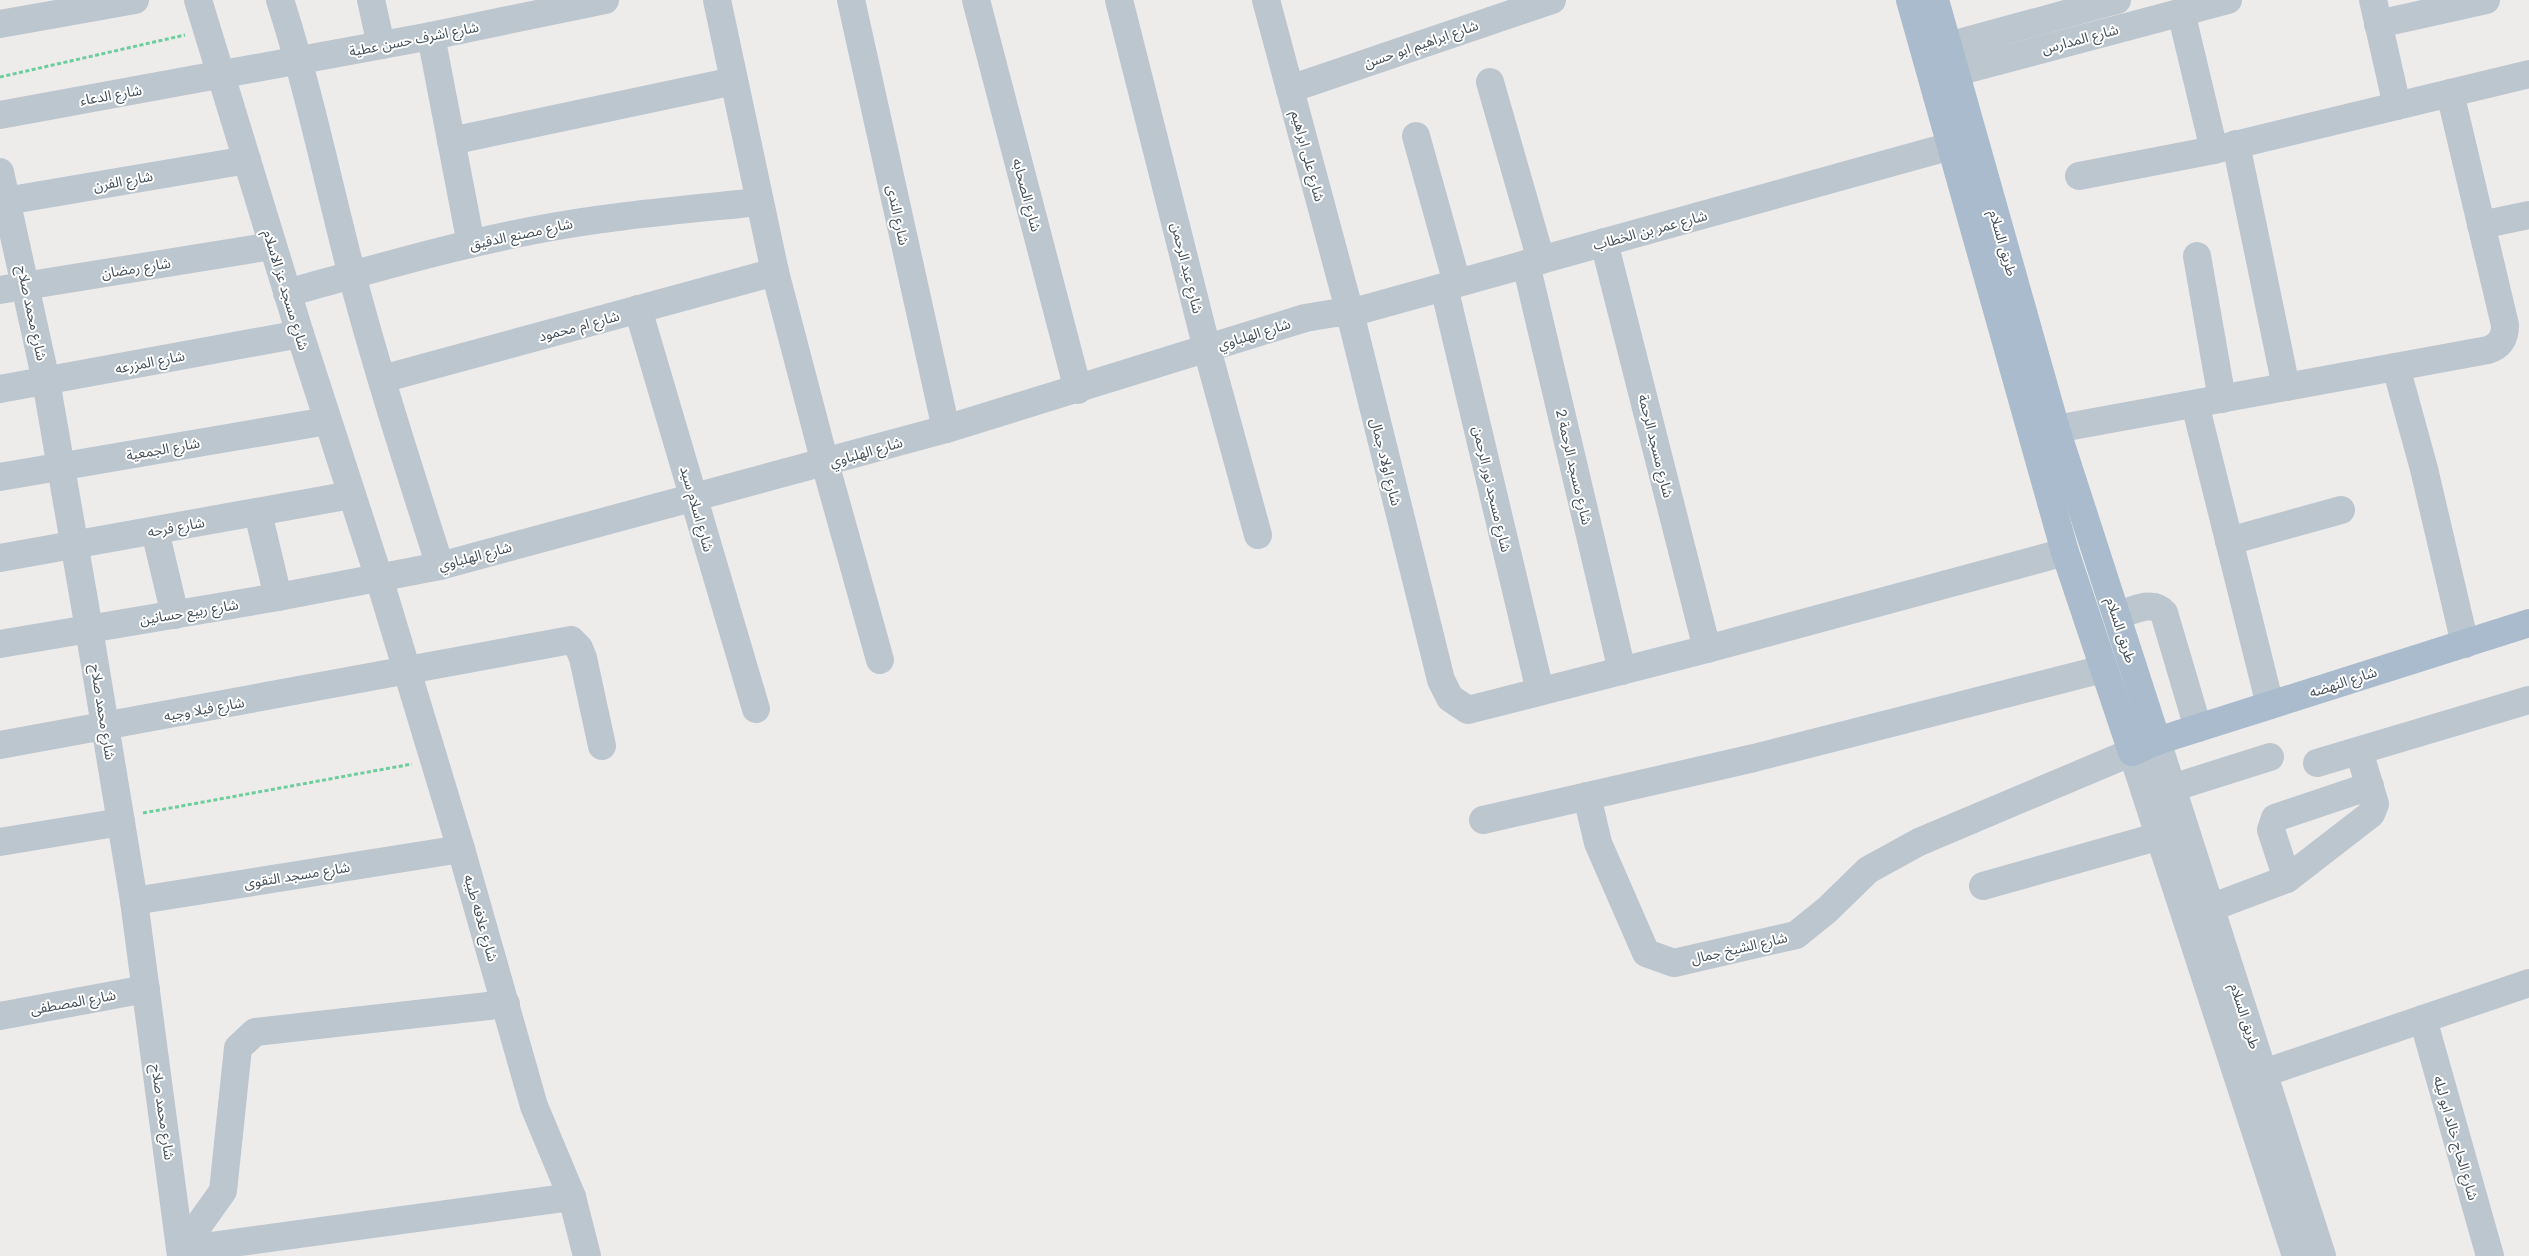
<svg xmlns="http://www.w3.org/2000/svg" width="2529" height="1256" viewBox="0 0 2529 1256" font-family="Inter,'Noto Sans Arabic',sans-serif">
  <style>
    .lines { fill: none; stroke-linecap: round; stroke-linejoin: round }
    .path { stroke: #6dce9d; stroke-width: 3; stroke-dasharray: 4 2.5; stroke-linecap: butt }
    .minor { stroke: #bbc6cf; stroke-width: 28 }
    .major { stroke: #a9bbcc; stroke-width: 28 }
    .labels { text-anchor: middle; stroke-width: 4; stroke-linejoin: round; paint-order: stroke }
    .street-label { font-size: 14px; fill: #434f59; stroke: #fff }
  </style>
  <rect width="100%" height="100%" fill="#eeebeb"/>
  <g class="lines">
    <g class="path">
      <path d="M 0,77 L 185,35"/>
      <path d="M 143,813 L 412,764"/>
    </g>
    <g class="minor">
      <path d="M 198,0 L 300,334 L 379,578 L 461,849 L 534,1106 L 572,1197 L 587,1256"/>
      <path d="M 280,0 C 309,90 328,183 352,275 C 378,373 409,469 440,566"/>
      <path d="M 371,0 L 381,45"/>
      <path d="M 717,0 L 775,272 L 825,463 L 880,660"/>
      <path d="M 851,0 L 946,429"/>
      <path d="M 976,0 L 1078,390"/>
      <path d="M 1119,0 L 1207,349 L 1258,535"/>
      <path d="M 1266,0 L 1350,313 L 1441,680 L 1450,698 L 1468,710 L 1707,649 L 2065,552"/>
      <path d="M 2373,0 L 2397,106"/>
      <path d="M 2181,12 L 2214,150"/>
      <path d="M 0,24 L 135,0"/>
      <path d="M 2378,24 L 2486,0"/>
      <path d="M 431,36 L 471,244"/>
      <path d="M 1926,52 L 2117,0"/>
      <path d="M 1934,78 L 2228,0"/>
      <path d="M 1490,82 L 1541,260"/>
      <path d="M 1290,89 L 1552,0"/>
      <path d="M 0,115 L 431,36 L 605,0"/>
      <path d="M 1416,136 L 1457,283"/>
      <path d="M 451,141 L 734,81"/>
      <path d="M 2236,144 L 2286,387"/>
      <path d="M 0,172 L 46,381 L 89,629 L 134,901 L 181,1256"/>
      <path d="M 2079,176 L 2214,150 L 2529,74"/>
      <path d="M 0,202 L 247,160"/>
      <path d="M 2481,225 L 2529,215"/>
      <path d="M 1604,242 L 1707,649"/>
      <path d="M 2197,256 L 2222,399"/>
      <path d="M 1526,264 L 1622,671"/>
      <path d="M 1444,287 L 1540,691"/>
      <path d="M 0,290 L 272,246"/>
      <path d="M 287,293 C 367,271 448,247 530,231 C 605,216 682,210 759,202"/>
      <path d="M 638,309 L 756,709"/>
      <path d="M 2396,367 L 2424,469 L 2465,644"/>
      <path d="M 382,379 L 775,272"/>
      <path d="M 0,389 L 300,334"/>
      <path d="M 2195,404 L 2270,705"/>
      <path d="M 2056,429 L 2488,350 C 2500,346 2505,338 2505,325 L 2450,93"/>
      <path d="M 0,477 L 327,421"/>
      <path d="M 258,513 L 278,597"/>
      <path d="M 155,531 L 175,615"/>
      <path d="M 2229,541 L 2341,510"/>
      <path d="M 0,558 L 351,495"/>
      <path d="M 2117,616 C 2131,611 2153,599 2164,613 L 2198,728"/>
      <path d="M 0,644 L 278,597 L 440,566 L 946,429 L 1305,318 L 1335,313 L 1350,313 L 1951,146"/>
      <path d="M 2157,741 L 2322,1256"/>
      <path d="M 0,745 L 571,640 L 579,648 L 583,658 L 602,746"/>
      <path d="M 2317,763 L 2529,700"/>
      <path d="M 2172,788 L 2270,757"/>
      <path d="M 1587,796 L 1598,843 L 1646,953 L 1674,963 L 1796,935 L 1827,910 L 1868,870 L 1919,842 L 2132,752 L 2296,1256"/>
      <path d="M 1483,820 L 1754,758 L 2103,669"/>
      <path d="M 0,842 L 121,822"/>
      <path d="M 2287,879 L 2271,830 L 2275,818 L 2370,786"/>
      <path d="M 1983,886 L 2160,836"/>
      <path d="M 134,901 L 461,849"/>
      <path d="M 2210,908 L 2287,879 L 2371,814 L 2375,804 L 2359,751"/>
      <path d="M 0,1016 L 146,989"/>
      <path d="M 2423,1019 L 2490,1256"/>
      <path d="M 2264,1073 L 2529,983"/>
      <path d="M 181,1250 L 223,1191 L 238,1048 L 255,1032 L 506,1004"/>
      <path d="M 181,1250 L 572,1197"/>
    </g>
    <g class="major">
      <path d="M 1910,0 L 2065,552 L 2132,752 L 2157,741 L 2529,623"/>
      <path d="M 1935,0 L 2056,429 L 2157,741"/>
    </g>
  </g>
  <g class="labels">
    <g class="street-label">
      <text transform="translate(414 39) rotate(-11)" y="5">شارع اشرف حسن عطية</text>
      <text transform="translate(2080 39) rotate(-15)" y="5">شارع المدارس</text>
      <text transform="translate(1421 44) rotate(-19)" y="5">شارع ابراهيم ابو حسن</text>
      <text transform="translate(111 95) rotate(-10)" y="5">شارع الدعاء</text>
      <text transform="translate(1308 156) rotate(75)" y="5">شارع على ابراهيم</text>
      <text transform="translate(123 181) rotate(-10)" y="5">شارع الفرن</text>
      <text transform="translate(1027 195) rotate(75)" y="5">شارع الصحابه</text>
      <text transform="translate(898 215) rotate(78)" y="5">شارع الندى</text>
      <text transform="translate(1650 230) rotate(-15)" y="5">شارع عمر بن الخطاب</text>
      <text transform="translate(521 234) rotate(-12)" y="5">شارع مصنع الدقيق</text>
      <text transform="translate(2003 243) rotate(74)" y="5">طريق السلام</text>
      <text transform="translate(136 268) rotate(-9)" y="5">شارع رمضان</text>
      <text transform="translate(1187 268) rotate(76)" y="5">شارع عبد الرحمن</text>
      <text transform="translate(286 290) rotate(73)" y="5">شارع مسجد عز الاسلام</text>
      <text transform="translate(32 313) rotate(78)" y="5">شارع محمد صلاح</text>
      <text transform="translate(579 326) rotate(-15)" y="5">شارع ام محمود</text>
      <text transform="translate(1254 334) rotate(-17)" y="5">شارع الهلباوي</text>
      <text transform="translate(150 362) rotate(-11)" y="5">شارع المزرعه</text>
      <text transform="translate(1656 446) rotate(76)" y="5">شارع مسجد الرحمة</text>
      <text transform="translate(163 449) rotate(-10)" y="5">شارع الجمعية</text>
      <text transform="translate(866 452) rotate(-16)" y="5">شارع الهلباوي</text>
      <text transform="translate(1386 462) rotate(76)" y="5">شارع اولاد جمال</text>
      <text transform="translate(1574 467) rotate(77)" y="5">شارع مسجد الرحمة 2</text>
      <text transform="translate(1492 489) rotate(77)" y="5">شارع مسجد نور الرحمن</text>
      <text transform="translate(697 509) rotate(74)" y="5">شارع اسلام سيد</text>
      <text transform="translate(176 527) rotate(-10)" y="5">شارع فرحه</text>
      <text transform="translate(475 556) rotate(-15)" y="5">شارع الهلباوي</text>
      <text transform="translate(189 612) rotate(-9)" y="5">شارع ربيع حسانين</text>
      <text transform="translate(2121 630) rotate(72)" y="5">طريق السلام</text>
      <text transform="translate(2343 682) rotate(-18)" y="5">شارع النهضه</text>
      <text transform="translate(204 709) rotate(-10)" y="5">شارع فيلا وجيه</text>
      <text transform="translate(103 712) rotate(81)" y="5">شارع محمد صلاح</text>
      <text transform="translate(297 875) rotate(-9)" y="5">شارع مسجد التقوى</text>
      <text transform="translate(481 918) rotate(74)" y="5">شارع علافه طيبه</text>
      <text transform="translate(1739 948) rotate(-13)" y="5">شارع الشيخ جمال</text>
      <text transform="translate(73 1002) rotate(-10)" y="5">شارع المصطفى</text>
      <text transform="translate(2245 1016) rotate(72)" y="5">طريق السلام</text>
      <text transform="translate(163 1112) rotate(82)" y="5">شارع محمد صلاح</text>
      <text transform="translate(2456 1138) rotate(74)" y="5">شارع الحاج خالد ابو ليله</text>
    </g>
  </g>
</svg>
